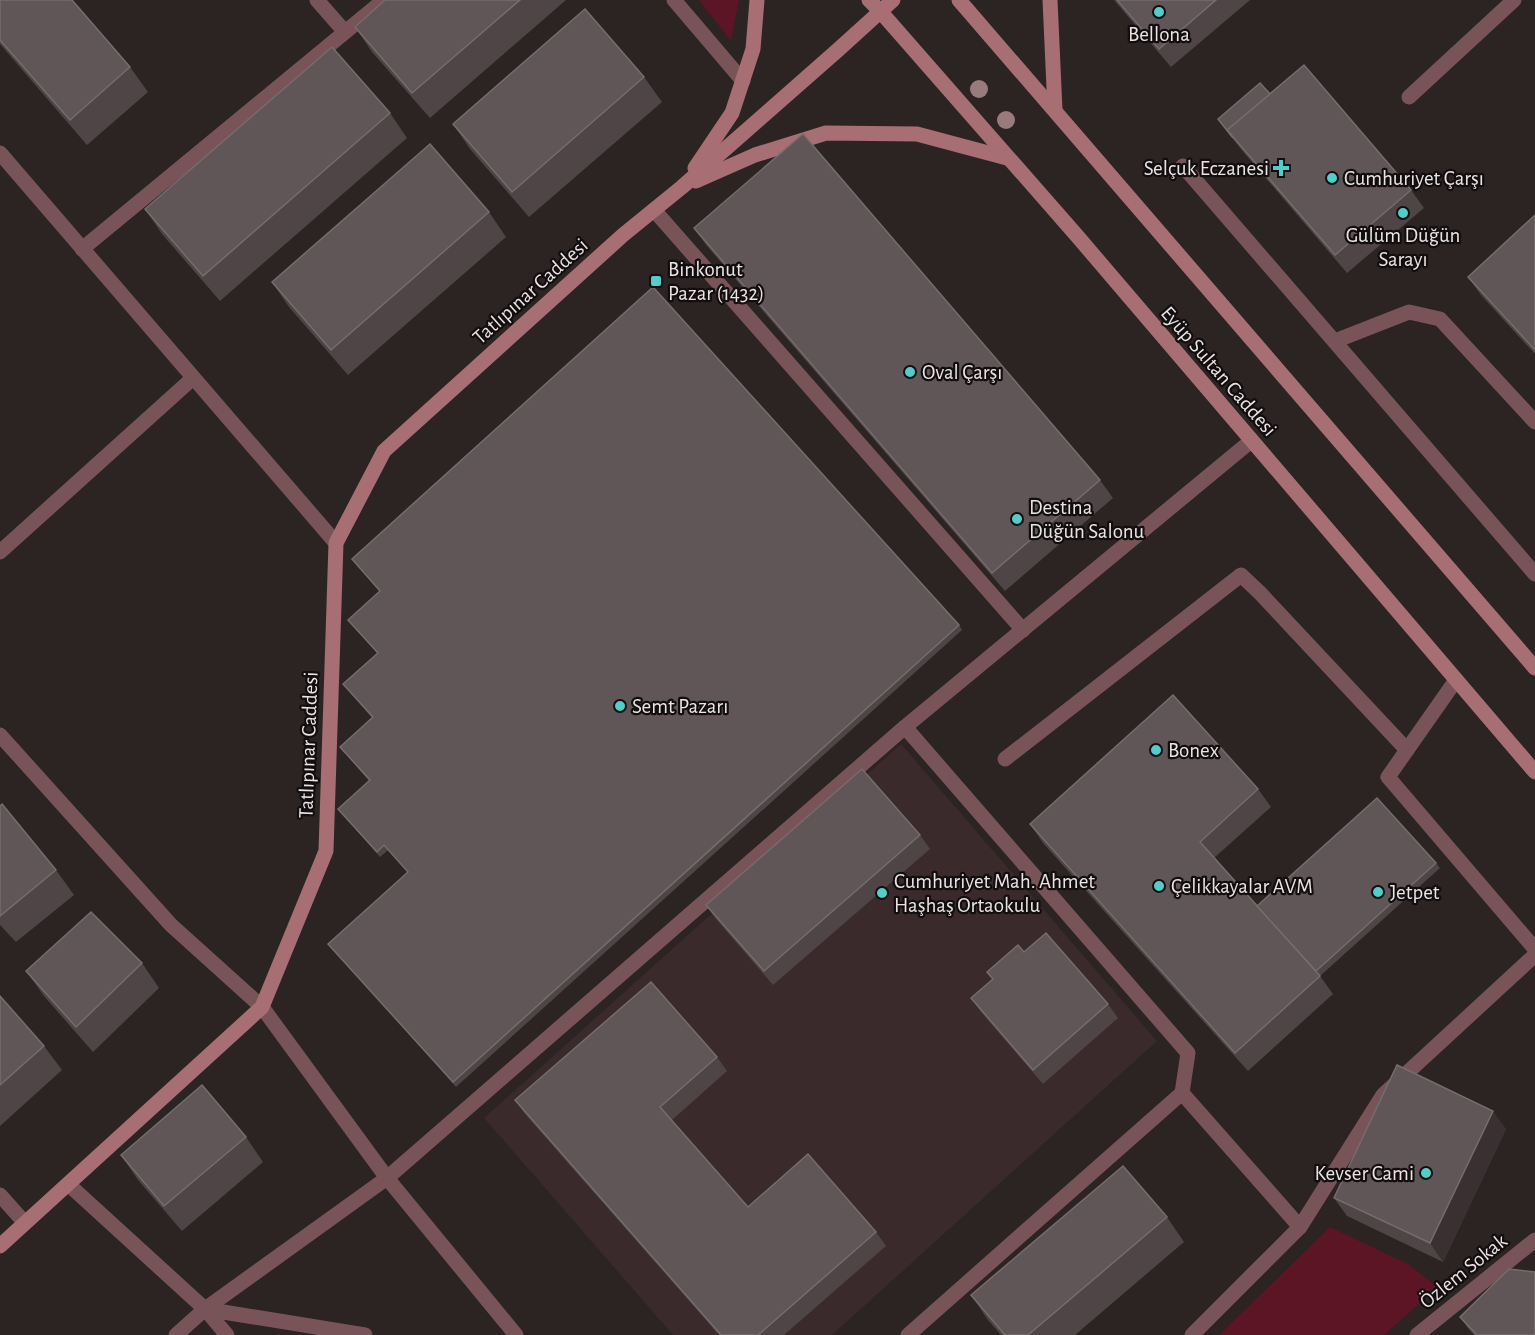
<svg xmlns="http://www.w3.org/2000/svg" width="1535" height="1335" viewBox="0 0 1535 1335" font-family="'Alegreya Sans',sans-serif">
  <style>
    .built { fill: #3a2a2b }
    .green { fill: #5b1524 }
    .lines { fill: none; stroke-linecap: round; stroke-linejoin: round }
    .lane { stroke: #785458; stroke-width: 15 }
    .street { stroke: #785458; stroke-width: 15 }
    .secondary { stroke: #a76e74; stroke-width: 15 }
    .tree { fill: #997a7d }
    .wall { fill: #4f4546 }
    .shaded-wall { fill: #3a3031 }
    .building { fill: #605657; stroke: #756c6d; stroke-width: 1.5 }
    .poi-dot { fill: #53cdca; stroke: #120d0e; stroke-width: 2 }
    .labels { text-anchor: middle; stroke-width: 4.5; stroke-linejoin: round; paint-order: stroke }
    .poi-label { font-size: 21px; fill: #ebe4e4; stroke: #120d0e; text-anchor: start }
    .street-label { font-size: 21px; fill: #ebe4e4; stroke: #120d0e }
  </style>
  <rect width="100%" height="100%" fill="#2c2323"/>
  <path class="built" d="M 901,744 L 1157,1041 L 832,1335 L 673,1335 L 484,1118 Z"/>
  <g class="green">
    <path d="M 699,0 L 739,0 L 731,41 Z"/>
    <path d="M 1330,1227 L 1408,1264 L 1438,1287 L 1384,1335 L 1219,1335 Z"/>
  </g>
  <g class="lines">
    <g class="lane">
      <path d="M 1409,97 L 1514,0"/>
      <path d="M 1183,166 L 1535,574"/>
      <path d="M 654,210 L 1023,630"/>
      <path d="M 1335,341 L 1409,312 L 1440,319 L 1535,422"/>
      <path d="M 1005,759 L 1241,575 L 1260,593 L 1407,750"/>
    </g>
    <g class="street">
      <path d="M 317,0 L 345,32"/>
      <path d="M 674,0 L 743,81"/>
      <path d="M 0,153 L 336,543"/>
      <path d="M 82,249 L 384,0"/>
      <path d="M 0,552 L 193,378"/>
      <path d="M 1456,680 L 1388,777 L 1535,949"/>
      <path d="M 905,727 L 1188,1053 L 1182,1093"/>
      <path d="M 0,735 L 171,925 L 262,1007 L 387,1178 L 516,1335"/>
      <path d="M 68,1184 L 205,1309 L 365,1335"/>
      <path d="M 0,1195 L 25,1223"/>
      <path d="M 205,1309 L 227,1335"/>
      <path d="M 176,1335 L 205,1309 L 387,1178 L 905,727 L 1251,441"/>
      <path d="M 908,1335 L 1182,1093 L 1300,1227"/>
      <path d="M 1192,1335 L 1300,1227 L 1383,1095 L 1535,955"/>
      <path d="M 1417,1335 L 1535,1240"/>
    </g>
    <g class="secondary">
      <path d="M 869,0 L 880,11 L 1078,237 L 1535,772"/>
      <path d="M 959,0 L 1535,668"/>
      <path d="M 1050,0 L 1055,110"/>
      <path d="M 695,168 L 732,113 L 753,49 L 757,0"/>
      <path d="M 696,181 L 755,155 L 826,133 L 917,134 L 1007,158"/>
      <path d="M 0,1246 L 262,1007 L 326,851 L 336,543 L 384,451 L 623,235 L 682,187 L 839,49 L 893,0"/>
    </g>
  </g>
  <g class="tree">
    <circle cx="979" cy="89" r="9"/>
    <circle cx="1006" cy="120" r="9"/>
  </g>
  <g class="wall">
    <path d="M 0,0 L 130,67 L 148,92 L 87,145 L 0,44 Z"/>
    <path d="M 385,0 L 566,0 L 430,118 L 372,52 L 355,27 Z"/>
    <path d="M 1114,0 L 1250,0 L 1171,67 Z"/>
    <path d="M 644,77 L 662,102 L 529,217 L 470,149 L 453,124 Z"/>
    <path d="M 1270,94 L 1411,190 L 1424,208 L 1347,273 L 1240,148 L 1218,119 Z"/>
    <path d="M 390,113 L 407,138 L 220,301 L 162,234 L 145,209 Z"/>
    <path d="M 489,212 L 506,237 L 348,375 L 289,307 L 272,282 Z"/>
    <path d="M 1535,215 L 1535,354 L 1481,295 L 1468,277 Z"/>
    <path d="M 694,228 L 1100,480 L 1113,498 L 1005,591 L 707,246 Z"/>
    <path d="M 352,559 L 959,625 L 962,630 L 456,1087 L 328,944 L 408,872 L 388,850 L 380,857 L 338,809 L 369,781 L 340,747 L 372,718 L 343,684 L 377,653 L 348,620 L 380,591 Z"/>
    <path d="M 1258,789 L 1271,807 L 1214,858 L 1257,906 L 1436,863 L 1440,868 L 1320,976 L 1333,994 L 1248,1071 L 1043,843 L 1030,824 Z"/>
    <path d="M 0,806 L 56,870 L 74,895 L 16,942 L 0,925 Z"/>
    <path d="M 920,835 L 930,849 L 773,985 L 716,919 L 706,905 Z"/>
    <path d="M 1024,952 L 1108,1004 L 1118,1018 L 1043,1084 L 981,1012 L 971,998 L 992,979 L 987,972 Z"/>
    <path d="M 142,963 L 159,988 L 93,1052 L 44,996 L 26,971 Z"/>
    <path d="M 0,996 L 44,1046 L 62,1070 L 0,1126 Z"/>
    <path d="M 717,1057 L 727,1071 L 672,1120 L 748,1207 L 876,1232 L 886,1246 L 784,1335 L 719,1335 L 525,1114 L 515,1100 Z"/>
    <path d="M 1506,1129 L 1443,1262 L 1347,1216 L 1334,1198 Z"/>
    <path d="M 246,1137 L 263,1162 L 182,1231 L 138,1180 L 121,1155 Z"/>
    <path d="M 1167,1217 L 1184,1242 L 1075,1335 L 1001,1335 L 988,1320 L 971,1295 Z"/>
    <path d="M 1460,1317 L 1535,1335 L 1474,1335 L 1467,1327 Z"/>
  </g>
  <path class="shaded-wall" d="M 1493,1111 L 1506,1129 L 1443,1262 L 1430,1243 Z"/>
  <g class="building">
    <path d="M 0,0 L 72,0 L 130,67 L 70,120 L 0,40 Z"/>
    <path d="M 385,0 L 520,0 L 412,93 L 355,27 Z"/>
    <path d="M 1117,0 L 1216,0 L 1159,49 Z"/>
    <path d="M 585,9 L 644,77 L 512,192 L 453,124 Z"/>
    <path d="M 332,47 L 390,113 L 203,276 L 145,209 Z"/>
    <path d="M 1304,65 L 1411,190 L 1335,255 L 1227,130 Z"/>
    <path d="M 1260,83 L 1270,94 L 1227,130 L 1233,138 L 1218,119 Z"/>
    <path d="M 803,134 L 1100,480 L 992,573 L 694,228 Z"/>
    <path d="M 430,144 L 489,212 L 331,350 L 272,282 Z"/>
    <path d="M 1535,215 L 1535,350 L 1468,277 Z"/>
    <path d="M 653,287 L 959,625 L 453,1082 L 328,944 L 408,872 L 384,845 L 377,852 L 338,809 L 370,780 L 340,747 L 373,717 L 343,684 L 378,653 L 348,620 L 380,591 L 352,559 Z"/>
    <path d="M 1173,695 L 1258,789 L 1200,842 L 1320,976 L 1235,1053 L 1030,824 Z"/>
    <path d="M 862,769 L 920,835 L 764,971 L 706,905 Z"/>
    <path d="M 1377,798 L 1436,863 L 1316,971 L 1257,906 Z"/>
    <path d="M 2,804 L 56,870 L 0,916 L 0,806 Z"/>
    <path d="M 91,912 L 142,963 L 76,1027 L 26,971 Z"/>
    <path d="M 1046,933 L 1108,1004 L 1033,1070 L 971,998 L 993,979 L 987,972 L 1018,945 L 1024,952 Z"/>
    <path d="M 651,982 L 717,1057 L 660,1107 L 748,1207 L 808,1154 L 876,1232 L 758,1335 L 721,1335 L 515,1100 Z"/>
    <path d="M 0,996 L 44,1046 L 0,1085 Z"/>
    <path d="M 1397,1065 L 1493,1111 L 1430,1243 L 1334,1198 Z"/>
    <path d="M 202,1085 L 246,1137 L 164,1206 L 121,1155 Z"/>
    <path d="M 1123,1166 L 1167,1217 L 1028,1335 L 1005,1335 L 971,1295 Z"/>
    <path d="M 1509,1269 L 1535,1272 L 1535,1335 L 1477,1335 L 1460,1317 Z"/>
  </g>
  <g class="poi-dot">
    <circle cx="1159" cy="12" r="6"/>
    <path d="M1278 159h6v6h6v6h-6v6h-6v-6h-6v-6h6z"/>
    <circle cx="1332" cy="178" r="6"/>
    <circle cx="1403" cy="213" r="6"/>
    <rect x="650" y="275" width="12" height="12" rx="3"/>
    <circle cx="910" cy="372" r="6"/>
    <circle cx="1017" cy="519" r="6"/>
    <circle cx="620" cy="706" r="6"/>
    <circle cx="1156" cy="750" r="6"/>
    <circle cx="1159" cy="886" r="6"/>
    <circle cx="1378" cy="892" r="6"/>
    <circle cx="882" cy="893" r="6"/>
    <circle cx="1426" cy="1173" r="6"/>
  </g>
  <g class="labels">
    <g class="poi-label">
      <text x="1159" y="41" text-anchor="middle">Bellona</text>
      <text x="1269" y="175" text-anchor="end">Selçuk Eczanesi</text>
      <text x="1344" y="185">Cumhuriyet Çarşı</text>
      <text x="1403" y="242" text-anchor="middle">Gülüm Düğün<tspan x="1403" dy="24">Sarayı</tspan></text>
      <text x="668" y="276">Binkonut<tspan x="668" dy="24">Pazar (1432)</tspan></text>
      <text x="922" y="379">Oval Çarşı</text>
      <text x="1029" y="514">Destina<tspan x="1029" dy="24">Düğün Salonu</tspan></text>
      <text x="632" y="713">Semt Pazarı</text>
      <text x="1168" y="757">Bonex</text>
      <text x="894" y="888">Cumhuriyet Mah. Ahmet<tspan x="894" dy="24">Haşhaş Ortaokulu</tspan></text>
      <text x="1171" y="893">Çelikkayalar AVM</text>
      <text x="1390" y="899">Jetpet</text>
      <text x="1414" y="1180" text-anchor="end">Kevser Cami</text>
    </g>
    <g class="street-label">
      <text transform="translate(530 291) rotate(-42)" y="7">Tatlıpınar Caddesi</text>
      <text transform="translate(1219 371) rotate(49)" y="7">Eyüp Sultan Caddesi</text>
      <text transform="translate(308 745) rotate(-88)" y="7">Tatlıpınar Caddesi</text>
      <text transform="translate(1463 1271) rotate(-39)" y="7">Özlem Sokak</text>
    </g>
  </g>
</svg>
